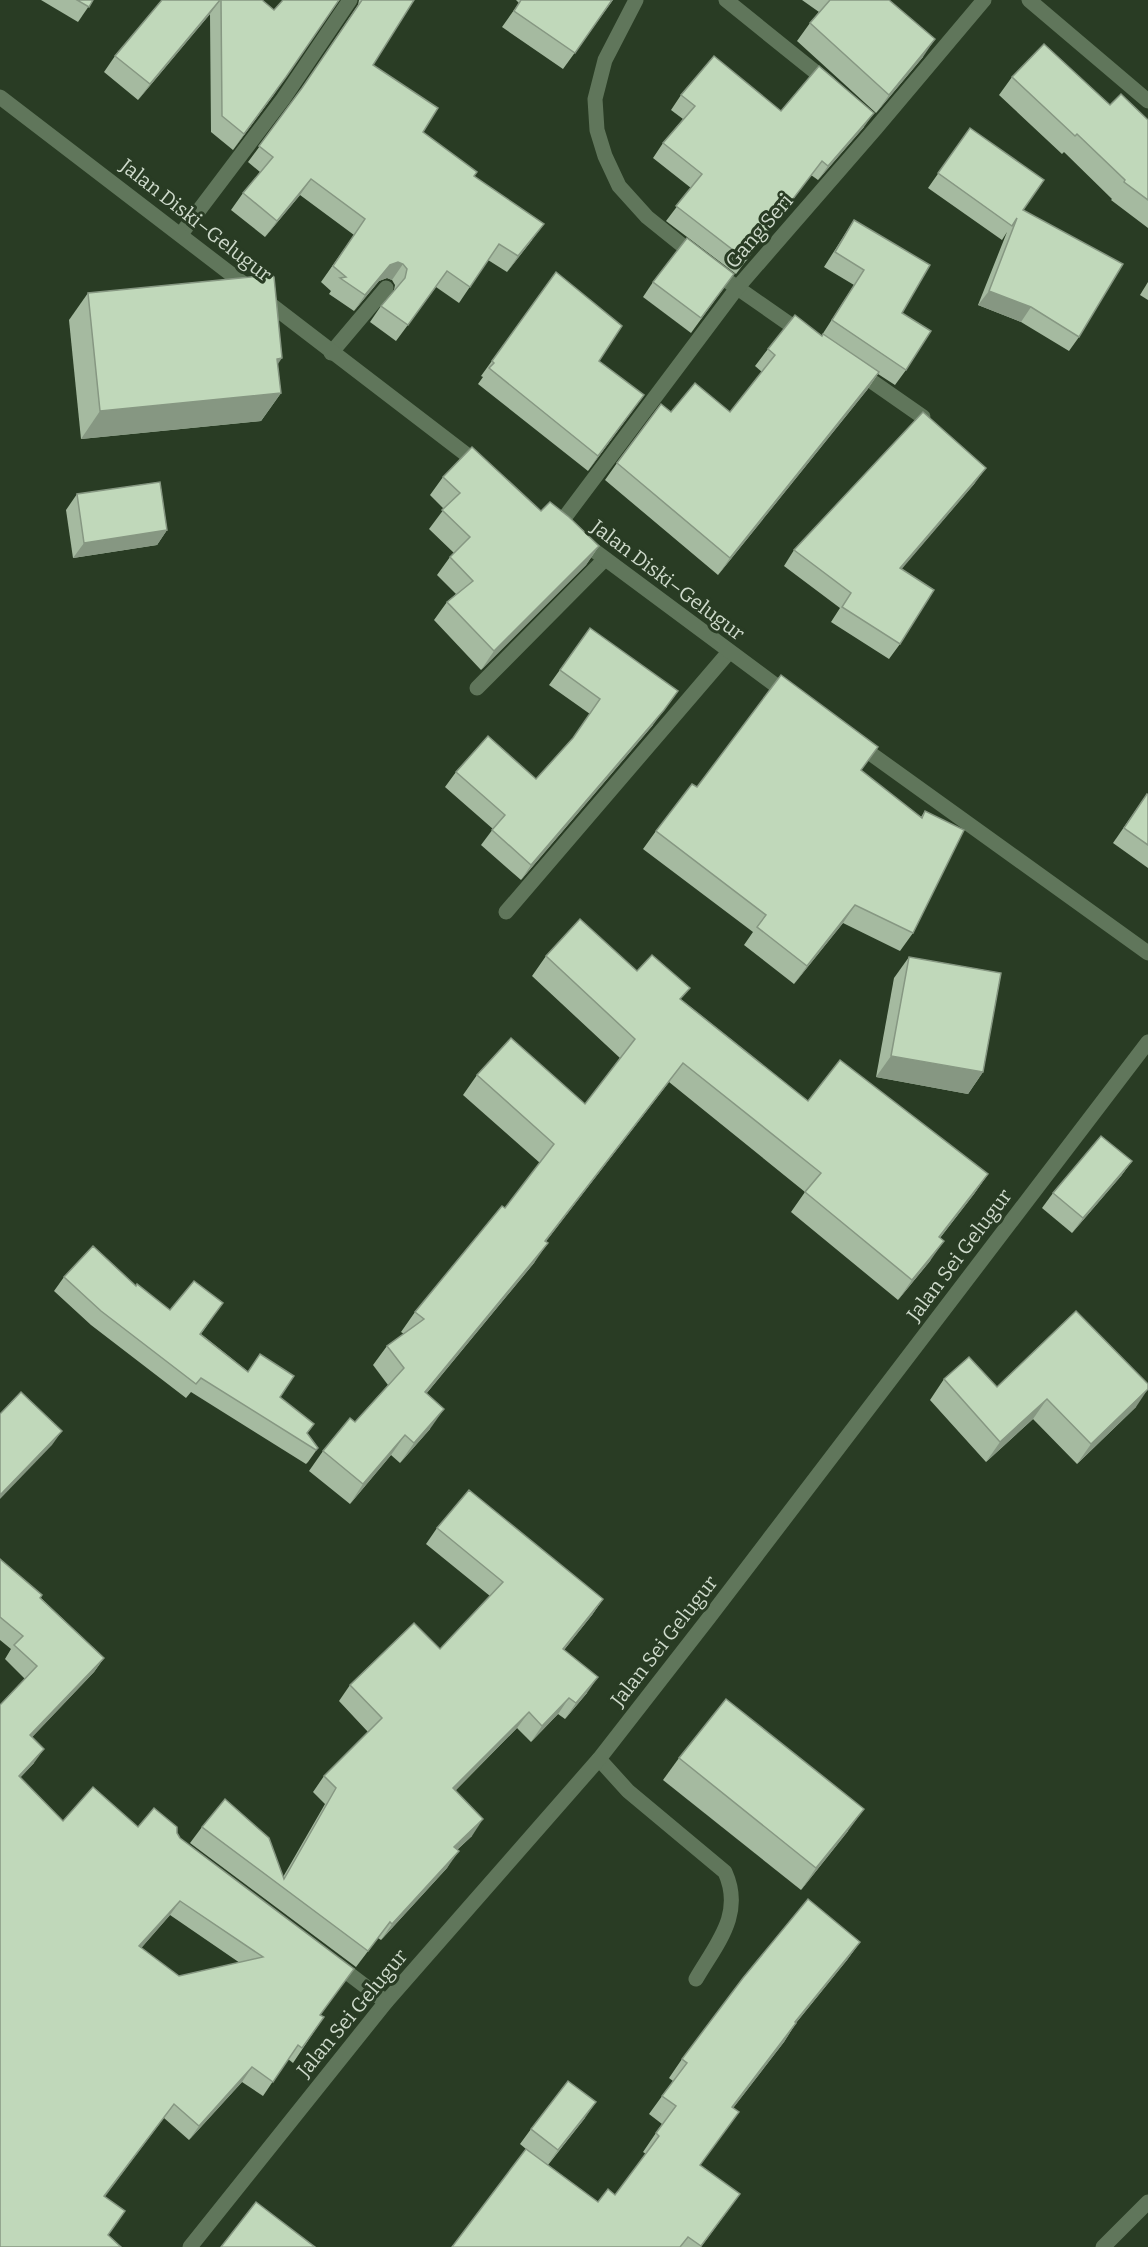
<svg xmlns="http://www.w3.org/2000/svg" width="1148" height="2247" viewBox="0 0 1148 2247" font-family="Bitter,serif">
  <style>
    .lines { fill: none; stroke-linecap: round; stroke-linejoin: round }
    .street { stroke: #60765b; stroke-width: 15 }
    .secondary { stroke: #60765b; stroke-width: 15 }
    .wall { fill: #a5baa0; fill-rule: evenodd }
    .shaded-wall { fill: #869782 }
    .building { fill: #c0d8ba; stroke: #869782; stroke-width: 1.5; fill-rule: evenodd }
    .labels { text-anchor: middle; stroke-width: 6; stroke-linejoin: round; paint-order: stroke }
    .street-label { font-size: 20px; fill: #cedacb; stroke: #293c24 }
  </style>
  <rect width="100%" height="100%" fill="#293c24"/>
  <g class="lines">
    <g class="street">
      <path d="M 636,0 L 605,60 L 595,99 L 597,130 L 605,156 L 619,186 L 647,217 L 698,258"/>
      <path d="M 726,0 L 829,83"/>
      <path d="M 1029,0 L 1148,101"/>
      <path d="M 181,234 L 283,99 L 350,0"/>
      <path d="M 729,282 L 805,335"/>
      <path d="M 331,353 L 386,288"/>
      <path d="M 857,371 L 923,417"/>
      <path d="M 559,525 L 737,288 L 876,128 L 984,0"/>
      <path d="M 477,688 L 605,559"/>
      <path d="M 506,912 L 729,652"/>
      <path d="M 599,1759 L 628,1791 L 725,1872 C 744,1914 717,1943 696,1979"/>
      <path d="M 336,1964 L 386,2002"/>
      <path d="M 1103,2247 L 1148,2202"/>
    </g>
    <g class="secondary">
      <path d="M 0,97 L 480,465"/>
      <path d="M 580,540 L 790,696"/>
      <path d="M 856,743 L 1148,953"/>
      <path d="M 190,2247 L 386,2002 L 599,1759 L 708,1619 L 1148,1042"/>
    </g>
  </g>
  <g class="wall">
    <path d="M 41,0 L 93,0 L 78,22 Z"/>
    <path d="M 162,0 L 262,0 L 275,93 L 233,150 L 211,132 L 210,14 L 138,100 L 104,72 L 115,56 Z"/>
    <path d="M 359,0 L 414,0 L 373,65 L 423,132 L 474,176 L 532,240 L 507,272 L 488,260 L 459,303 L 436,287 L 396,341 L 370,322 L 381,306 L 394,290 L 395,285 L 392,280 L 387,278 L 379,281 L 354,311 L 329,294 L 331,291 L 321,282 L 354,235 L 300,195 L 265,237 L 231,210 L 243,193 L 260,172 L 248,162 L 299,93 L 358,5 Z"/>
    <path d="M 516,0 L 613,0 L 563,69 L 502,27 L 519,3 Z"/>
    <path d="M 802,0 L 889,0 L 923,57 L 876,113 L 797,41 L 810,23 L 819,12 Z"/>
    <path d="M 1012,77 L 1110,105 L 1148,120 L 1148,228 L 1111,200 L 1112,199 L 1064,152 L 1062,154 L 999,95 Z"/>
    <path d="M 681,95 L 781,111 L 864,127 L 818,180 L 811,175 L 736,274 L 666,221 L 691,188 L 653,158 L 663,143 L 683,119 L 671,110 Z"/>
    <path d="M 970,128 L 1023,210 L 1079,337 L 1069,351 L 1021,322 L 978,305 L 1007,232 L 1002,240 L 928,188 Z"/>
    <path d="M 854,220 L 902,313 L 906,370 L 895,385 L 878,374 L 867,390 L 718,575 L 605,480 L 617,463 L 671,412 L 730,412 L 762,372 L 755,366 L 768,349 L 822,335 L 854,285 L 824,267 Z"/>
    <path d="M 556,272 L 599,361 L 644,395 L 588,471 L 478,384 L 483,377 L 481,376 Z"/>
    <path d="M 653,282 L 723,289 L 691,333 L 643,297 Z"/>
    <path d="M 1148,282 L 1148,300 L 1140,295 Z"/>
    <path d="M 88,293 L 281,393 L 261,421 L 81,439 L 69,320 Z"/>
    <path d="M 443,477 L 541,511 L 599,546 L 586,565 L 481,670 L 434,620 L 447,602 L 456,594 L 437,575 L 450,557 L 454,553 L 429,529 L 444,509 L 430,495 Z"/>
    <path d="M 975,483 L 901,569 L 900,644 L 889,659 L 831,622 L 840,608 L 784,566 L 794,550 Z"/>
    <path d="M 77,494 L 167,530 L 157,545 L 73,558 L 66,510 Z"/>
    <path d="M 590,628 L 653,725 L 521,880 L 481,845 L 493,829 L 445,787 L 456,772 L 536,779 L 573,738 L 590,714 L 549,685 Z"/>
    <path d="M 861,771 L 921,817 L 925,811 L 913,933 L 900,951 L 843,923 L 794,984 L 744,945 L 753,932 L 643,849 L 656,831 Z"/>
    <path d="M 1147,794 L 1148,795 L 1148,868 L 1113,843 Z"/>
    <path d="M 546,956 L 637,971 L 682,1000 L 808,1101 L 988,1174 L 974,1194 L 940,1238 L 930,1261 L 898,1300 L 791,1212 L 805,1192 L 669,1082 L 546,1241 L 534,1263 L 426,1394 L 430,1429 L 400,1463 L 391,1455 L 350,1504 L 309,1471 L 323,1451 L 355,1422 L 388,1385 L 373,1365 L 387,1346 L 404,1334 L 401,1332 L 415,1312 L 505,1208 L 540,1163 L 463,1095 L 477,1075 L 585,1104 L 620,1058 L 532,976 Z"/>
    <path d="M 909,957 L 983,1072 L 968,1094 L 876,1077 L 894,978 Z"/>
    <path d="M 1132,1161 L 1121,1176 L 1072,1233 L 1042,1208 L 1053,1193 Z"/>
    <path d="M 64,1277 L 136,1286 L 170,1310 L 213,1317 L 201,1334 L 280,1397 L 318,1448 L 308,1462 L 306,1464 L 191,1392 L 186,1398 L 91,1325 L 54,1291 Z"/>
    <path d="M 944,1379 L 997,1387 L 1136,1407 L 1077,1464 L 1033,1419 L 986,1462 L 930,1400 Z"/>
    <path d="M 437,1528 L 603,1599 L 592,1615 L 564,1650 L 587,1693 L 565,1719 L 558,1714 L 531,1742 L 517,1728 L 456,1790 L 472,1836 L 457,1850 L 447,1868 L 381,1940 L 378,1938 L 356,1967 L 190,1843 L 202,1827 L 283,1877 L 325,1804 L 313,1792 L 324,1776 L 368,1732 L 339,1701 L 350,1685 L 440,1649 L 490,1596 L 426,1544 Z"/>
    <path d="M 0,1559 L 104,1658 L 94,1672 L 32,1737 L 34,1763 L 20,1777 L 63,1821 L 138,1827 L 177,1833 L 180,1838 L 354,1969 L 320,2015 L 324,2017 L 293,2063 L 288,2059 L 263,2096 L 242,2082 L 189,2140 L 164,2118 L 0,2247 L 0,1705 L 25,1679 L 5,1659 L 11,1649 L 0,1640 ZM 170,1915 L 240,1963 L 179,1976 L 141,1948 Z"/>
    <path d="M 679,1758 L 848,1831 L 801,1890 L 663,1780 Z"/>
    <path d="M 860,1942 L 847,1960 L 796,2023 L 784,2042 L 733,2108 L 739,2112 L 700,2165 L 740,2194 L 701,2247 L 452,2247 L 526,2149 L 520,2144 L 531,2129 L 585,2118 L 548,2165 L 598,2202 L 615,2195 L 646,2154 L 643,2152 L 662,2124 L 649,2114 L 673,2081 L 669,2078 L 682,2059 Z"/>
  </g>
  <g class="shaded-wall">
    <path d="M 220,0 L 210,14 L 138,100 L 150,84 Z"/>
    <path d="M 935,39 L 923,57 L 876,113 L 889,95 Z"/>
    <path d="M 286,77 L 275,93 L 233,150 L 244,134 Z"/>
    <path d="M 874,113 L 864,127 L 818,180 L 828,166 Z"/>
    <path d="M 311,179 L 300,195 L 265,237 L 277,221 Z"/>
    <path d="M 544,224 L 532,240 L 507,272 L 518,256 Z"/>
    <path d="M 398,262 L 403,264 L 392,280 L 387,278 L 379,281 L 354,311 L 365,295 L 390,265 Z"/>
    <path d="M 989,291 L 1031,307 L 1021,322 L 978,305 Z"/>
    <path d="M 282,358 L 263,386 L 277,359 Z"/>
    <path d="M 879,372 L 867,390 L 718,575 L 730,558 Z"/>
    <path d="M 281,393 L 261,421 L 81,439 L 100,411 Z"/>
    <path d="M 644,395 L 633,410 L 588,471 L 598,456 Z"/>
    <path d="M 986,468 L 975,483 L 889,584 L 900,568 Z"/>
    <path d="M 167,530 L 157,545 L 73,558 L 84,543 Z"/>
    <path d="M 599,546 L 586,565 L 481,670 L 494,651 Z"/>
    <path d="M 678,691 L 653,725 L 521,880 L 531,865 Z"/>
    <path d="M 855,905 L 843,923 L 794,984 L 807,966 Z"/>
    <path d="M 891,1056 L 983,1072 L 968,1094 L 876,1077 Z"/>
    <path d="M 683,1063 L 669,1082 L 531,1261 L 545,1241 Z"/>
    <path d="M 1132,1161 L 1121,1176 L 1072,1233 L 1083,1218 Z"/>
    <path d="M 988,1174 L 974,1194 L 925,1257 L 939,1237 Z"/>
    <path d="M 944,1241 L 930,1261 L 898,1300 L 912,1280 Z"/>
    <path d="M 548,1243 L 534,1263 L 411,1412 L 425,1392 Z"/>
    <path d="M 1148,1389 L 1136,1407 L 1077,1464 L 1091,1444 Z"/>
    <path d="M 1047,1399 L 1033,1419 L 986,1462 L 1000,1442 Z"/>
    <path d="M 444,1409 L 430,1429 L 400,1463 L 414,1443 Z"/>
    <path d="M 62,1431 L 52,1445 L 0,1499 L 0,1495 Z"/>
    <path d="M 405,1435 L 391,1455 L 350,1504 L 363,1484 Z"/>
    <path d="M 603,1599 L 592,1615 L 552,1665 L 563,1649 Z"/>
    <path d="M 104,1658 L 94,1672 L 20,1750 L 30,1735 Z"/>
    <path d="M 598,1677 L 587,1693 L 565,1719 L 576,1703 Z"/>
    <path d="M 569,1698 L 558,1714 L 531,1742 L 542,1726 Z"/>
    <path d="M 529,1712 L 517,1728 L 442,1804 L 453,1788 Z"/>
    <path d="M 44,1749 L 34,1763 L 9,1790 L 19,1776 Z"/>
    <path d="M 864,1809 L 848,1831 L 801,1890 L 816,1868 Z"/>
    <path d="M 483,1819 L 472,1836 L 442,1863 L 454,1847 Z"/>
    <path d="M 459,1851 L 447,1868 L 381,1940 L 392,1924 Z"/>
    <path d="M 180,1901 L 170,1915 L 130,1961 L 139,1946 Z"/>
    <path d="M 860,1942 L 847,1960 L 782,2040 L 795,2022 Z"/>
    <path d="M 796,2023 L 784,2042 L 720,2125 L 732,2107 Z"/>
    <path d="M 252,2067 L 242,2082 L 189,2140 L 199,2126 Z"/>
    <path d="M 596,2102 L 585,2118 L 547,2165 L 558,2150 Z"/>
    <path d="M 174,2104 L 164,2118 L 95,2210 L 104,2196 Z"/>
  </g>
  <g class="building">
    <path d="M 77,0 L 93,0 L 89,7 Z"/>
    <path d="M 162,0 L 220,0 L 150,84 L 115,56 Z"/>
    <path d="M 221,0 L 262,0 L 274,10 L 283,0 L 339,0 L 286,77 L 244,134 L 222,116 Z"/>
    <path d="M 362,0 L 414,0 L 373,65 L 438,108 L 423,132 L 477,172 L 474,176 L 544,224 L 518,256 L 499,244 L 470,287 L 447,271 L 408,325 L 381,306 L 405,278 L 407,269 L 403,264 L 398,262 L 390,265 L 365,295 L 340,278 L 346,277 L 333,266 L 365,219 L 311,179 L 277,221 L 243,193 L 273,157 L 259,146 L 302,88 Z"/>
    <path d="M 521,0 L 612,0 L 575,53 L 514,11 Z"/>
    <path d="M 830,0 L 889,0 L 935,39 L 889,95 L 810,23 Z"/>
    <path d="M 1044,44 L 1110,105 L 1121,94 L 1148,120 L 1148,200 L 1124,182 L 1125,180 L 1077,134 L 1075,136 L 1012,77 Z"/>
    <path d="M 714,56 L 781,111 L 819,66 L 874,113 L 828,166 L 822,161 L 746,260 L 676,206 L 702,174 L 663,143 L 695,106 L 681,95 Z"/>
    <path d="M 970,128 L 1044,180 L 1023,210 L 1123,264 L 1079,337 L 1031,307 L 989,291 L 1017,218 L 1012,226 L 938,173 Z"/>
    <path d="M 854,220 L 930,265 L 902,313 L 931,331 L 906,370 L 832,320 L 864,270 L 835,252 Z"/>
    <path d="M 687,238 L 734,274 L 701,318 L 653,282 Z"/>
    <path d="M 556,272 L 622,326 L 599,361 L 644,395 L 598,456 L 489,368 L 494,363 L 492,361 Z"/>
    <path d="M 272,275 L 274,277 L 282,358 L 277,359 L 281,393 L 100,411 L 88,293 Z"/>
    <path d="M 795,315 L 822,336 L 823,334 L 879,372 L 730,558 L 617,463 L 661,404 L 671,412 L 695,383 L 730,412 L 775,355 L 768,349 Z"/>
    <path d="M 923,412 L 986,468 L 900,568 L 934,590 L 900,644 L 842,607 L 851,593 L 794,550 Z"/>
    <path d="M 472,447 L 541,511 L 550,502 L 569,517 L 599,546 L 494,651 L 447,602 L 473,581 L 450,557 L 470,537 L 442,510 L 460,493 L 443,477 Z"/>
    <path d="M 160,482 L 167,530 L 84,543 L 77,494 Z"/>
    <path d="M 590,628 L 678,691 L 664,710 L 531,865 L 492,830 L 505,815 L 456,772 L 488,736 L 536,779 L 573,738 L 600,699 L 560,670 Z"/>
    <path d="M 781,675 L 878,747 L 861,770 L 922,818 L 925,811 L 964,830 L 913,933 L 855,905 L 807,966 L 757,927 L 766,915 L 656,831 L 692,784 L 697,787 Z"/>
    <path d="M 1147,794 L 1148,795 L 1148,845 L 1124,828 Z"/>
    <path d="M 580,919 L 637,971 L 652,955 L 690,988 L 680,999 L 808,1101 L 840,1060 L 988,1174 L 939,1237 L 944,1241 L 912,1280 L 805,1192 L 821,1173 L 683,1063 L 545,1241 L 548,1243 L 425,1392 L 444,1409 L 414,1443 L 405,1435 L 363,1484 L 323,1451 L 350,1418 L 355,1422 L 404,1368 L 387,1346 L 424,1319 L 415,1312 L 502,1206 L 505,1208 L 554,1144 L 477,1075 L 511,1038 L 585,1104 L 635,1039 L 546,956 Z"/>
    <path d="M 909,957 L 1001,973 L 983,1072 L 891,1056 Z"/>
    <path d="M 1101,1136 L 1132,1161 L 1083,1218 L 1053,1193 Z"/>
    <path d="M 93,1246 L 136,1286 L 137,1284 L 170,1310 L 194,1281 L 223,1303 L 200,1334 L 248,1372 L 260,1354 L 294,1376 L 280,1397 L 314,1424 L 307,1433 L 318,1448 L 316,1450 L 201,1378 L 196,1384 L 101,1311 L 64,1277 Z"/>
    <path d="M 1076,1311 L 1148,1384 L 1148,1389 L 1091,1444 L 1047,1399 L 1000,1442 L 944,1379 L 969,1357 L 997,1387 Z"/>
    <path d="M 21,1392 L 62,1431 L 0,1495 L 0,1414 Z"/>
    <path d="M 469,1490 L 603,1599 L 563,1649 L 598,1677 L 576,1703 L 569,1698 L 542,1726 L 529,1712 L 453,1788 L 483,1819 L 454,1847 L 459,1851 L 392,1924 L 390,1922 L 368,1951 L 202,1827 L 225,1799 L 269,1838 L 284,1879 L 336,1788 L 324,1776 L 382,1718 L 350,1685 L 414,1623 L 440,1649 L 503,1582 L 437,1528 Z"/>
    <path d="M 0,1559 L 42,1595 L 40,1598 L 104,1658 L 30,1735 L 44,1749 L 19,1776 L 63,1821 L 93,1787 L 138,1827 L 154,1808 L 177,1827 L 177,1833 L 180,1838 L 354,1969 L 320,2015 L 324,2017 L 302,2048 L 298,2045 L 273,2082 L 252,2067 L 199,2126 L 174,2104 L 104,2196 L 125,2211 L 108,2235 L 121,2247 L 0,2247 L 0,1705 L 37,1666 L 14,1645 L 23,1636 L 0,1617 ZM 180,1901 L 263,1957 L 179,1976 L 139,1946 Z"/>
    <path d="M 726,1699 L 864,1809 L 816,1868 L 679,1758 Z"/>
    <path d="M 808,1899 L 860,1942 L 795,2022 L 796,2023 L 732,2107 L 739,2112 L 700,2165 L 740,2194 L 701,2246 L 688,2237 L 680,2247 L 452,2247 L 526,2149 L 598,2202 L 608,2189 L 615,2195 L 659,2136 L 656,2133 L 676,2106 L 662,2096 L 687,2063 L 682,2059 L 743,1978 Z"/>
    <path d="M 568,2081 L 596,2102 L 558,2150 L 531,2129 Z"/>
    <path d="M 256,2202 L 315,2247 L 221,2247 Z"/>
  </g>
  <g class="labels">
    <g class="street-label">
      <text transform="translate(196 220) rotate(38)" y="7">Jalan Diski–Gelugur</text>
      <text transform="translate(759 231) rotate(-49)" y="7">Gang Seri</text>
      <text transform="translate(668 580) rotate(37)" y="7">Jalan Diski–Gelugur</text>
      <text transform="translate(959 1255) rotate(-53)" y="7">Jalan Sei Gelugur</text>
      <text transform="translate(664 1641) rotate(-52)" y="7">Jalan Sei Gelugur</text>
      <text transform="translate(352 2013) rotate(-50)" y="7">Jalan Sei Gelugur</text>
    </g>
  </g>
</svg>
